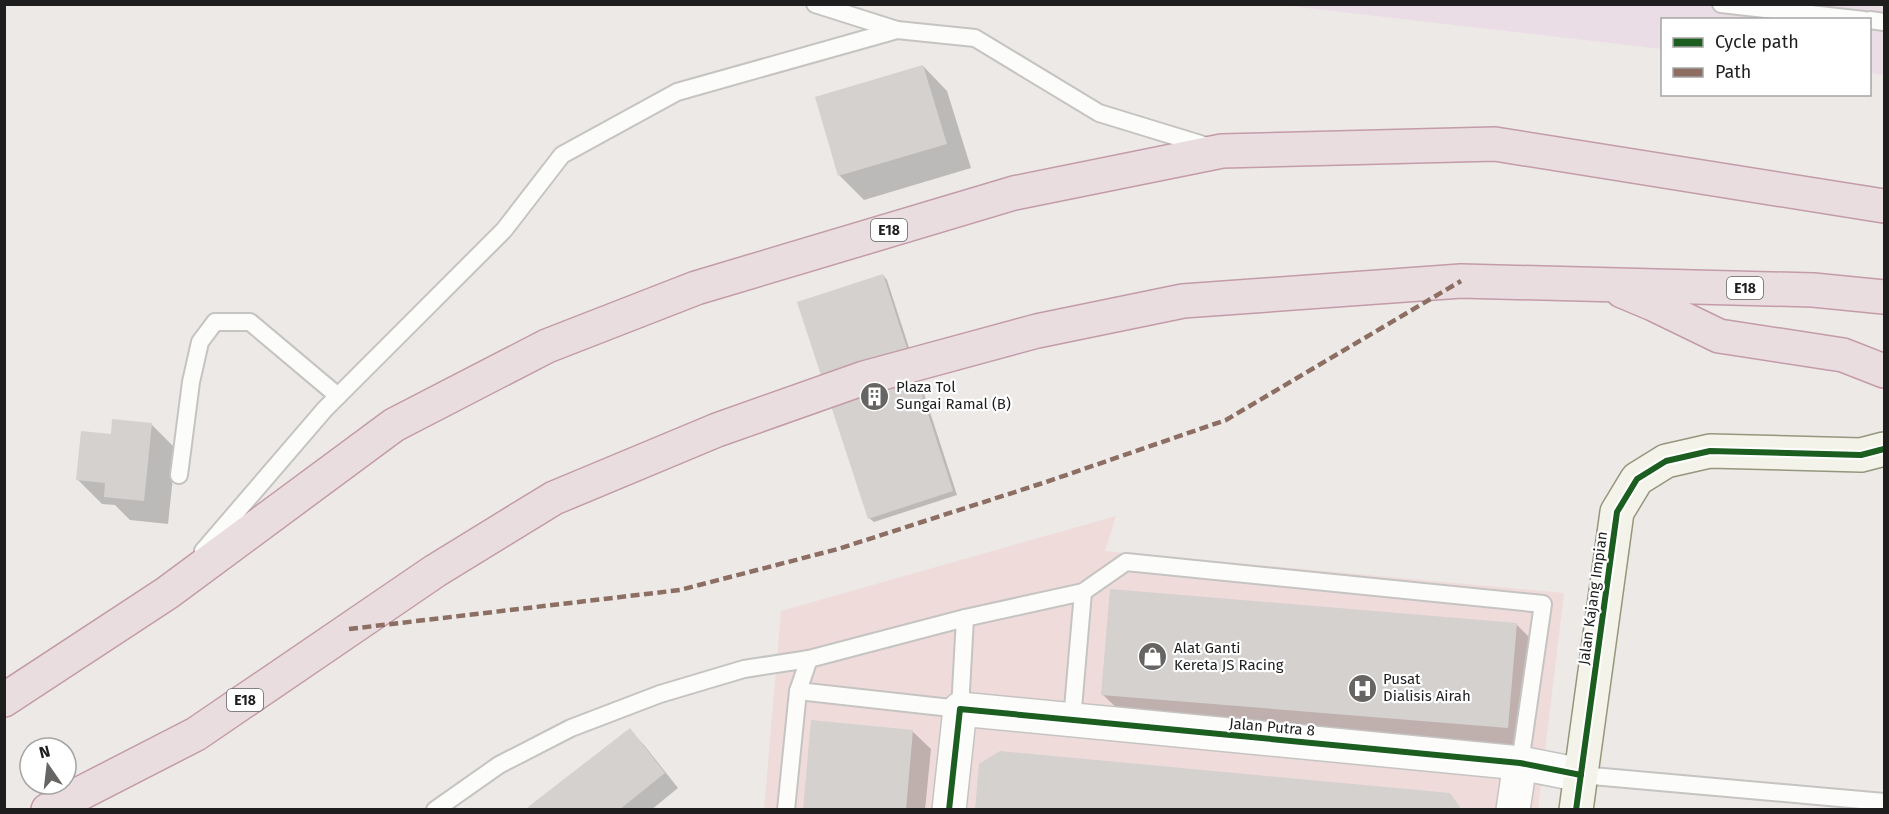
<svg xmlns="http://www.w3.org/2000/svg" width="1889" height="814" viewBox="0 0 1889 814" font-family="'Fira Sans',sans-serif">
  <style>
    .commercial { fill: #efdcda }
    .industrial { fill: #eadde6 }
    .shadow { fill: #0003 }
    .building { fill: #d4d1cf }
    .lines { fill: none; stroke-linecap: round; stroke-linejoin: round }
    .lane-casing { stroke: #c5c4c2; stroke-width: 20 }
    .street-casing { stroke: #c5c4c2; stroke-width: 36 }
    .secondary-casing { stroke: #96967d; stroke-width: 36 }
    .highway-casing { stroke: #c39ba9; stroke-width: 36 }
    .lane { stroke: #fcfcfb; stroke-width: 16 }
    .street { stroke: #fcfcfb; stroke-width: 33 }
    .secondary { stroke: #f4f3e9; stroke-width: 33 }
    .highway { stroke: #eadde0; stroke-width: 33 }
    .quiet { stroke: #8d6e63; stroke-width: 4.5; stroke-dasharray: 9 4.5; stroke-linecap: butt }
    .cycleway-casing { stroke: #fff; stroke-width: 10 }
    .cycleway { stroke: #1b5e20; stroke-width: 6 }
    .labels { text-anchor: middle; stroke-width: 4.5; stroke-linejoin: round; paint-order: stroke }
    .shield { fill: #fff; stroke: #626262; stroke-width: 1.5 }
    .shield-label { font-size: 14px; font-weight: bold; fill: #1e1e1e }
    .poi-label { font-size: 15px; fill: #1e1e1e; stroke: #fff; text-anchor: start }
    .street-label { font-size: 15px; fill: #1e1e1e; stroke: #fff }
  </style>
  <rect width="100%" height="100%" fill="#ece9e6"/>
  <path class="commercial" d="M 1116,516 L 1105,551 L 1564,593 L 1538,809 L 764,810 L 781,611 Z"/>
  <path class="industrial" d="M 1281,5 L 1884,5 L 1884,75 L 1870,73 L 1870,20 L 1662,20 L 1662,49 Z"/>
  <g class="shadow">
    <path d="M 923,66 L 947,91 L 971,168 L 864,200 L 840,176 L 816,98 Z"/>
    <path d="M 883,275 L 887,280 L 957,495 L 874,522 L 869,518 Z"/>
    <path d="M 152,425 L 176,449 L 168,524 L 130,520 L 115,505 L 102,504 L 77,479 L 112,435 Z"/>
    <path d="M 1516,624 L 1535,643 L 1526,746 L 1121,712 L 1102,694 Z"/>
    <path d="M 629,730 L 644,745 L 678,788 L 651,810 L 532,810 Z"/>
    <path d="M 912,731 L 931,749 L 925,810 L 804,810 Z"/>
  </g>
  <g class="building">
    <path d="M 923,65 L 947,144 L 838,176 L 815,97 Z"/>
    <path d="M 883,274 L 953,491 L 868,519 L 797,302 Z"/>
    <path d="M 112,419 L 152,423 L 144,501 L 104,497 L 105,483 L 76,480 L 81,431 L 111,434 Z"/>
    <path d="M 1110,589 L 1517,623 L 1508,728 L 1101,695 Z"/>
    <path d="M 811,720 L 913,730 L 906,810 L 803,810 Z"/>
    <path d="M 630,728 L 665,773 L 619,810 L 530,810 L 528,807 Z"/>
    <path d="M 1000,751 L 1450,793 L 1462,810 L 975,810 L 979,764 Z"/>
  </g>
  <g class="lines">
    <defs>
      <g id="lane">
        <path d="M 815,4 L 897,30"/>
        <path d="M 1721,4 L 1864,20"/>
        <path d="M 1870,20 L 1884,22"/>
        <path d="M 179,475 L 191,382 L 200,342 L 215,322 L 250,322 L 338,396"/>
        <path d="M 203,551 L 325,409 L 504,230 L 562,155 L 677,92 L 897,30 L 975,38 L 1099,113 L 1210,147"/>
        <path d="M 1083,592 L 1126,562 L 1543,604 L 1520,763"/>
        <path d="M 798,691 L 960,709 L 965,618"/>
        <path d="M 1581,775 L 1884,802"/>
        <path d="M 435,810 L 499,765 L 571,728 L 660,694 L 744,669 L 809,659"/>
        <path d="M 786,810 L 798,691 L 809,659 L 965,618 L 1083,592 L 1072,720"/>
      </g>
      <g id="street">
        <path d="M 949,810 L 960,709 L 1520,763 L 1581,775"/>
        <path d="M 1513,810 L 1520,763"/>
      </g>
      <path id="secondary" d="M 1576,810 L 1617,512 L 1637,479 L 1666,461 L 1710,451 L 1861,455 L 1884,449"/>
      <g id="highway">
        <path d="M 1622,291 L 1653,304 L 1719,336 L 1843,355 L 1884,371"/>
        <path d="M 4,700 L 167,593 L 394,425 L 547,346 L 696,288 L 1014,193 L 1222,151 L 1495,144 L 1884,206"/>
        <path d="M 48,810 L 196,734 L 435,571 L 554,498 L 717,430 L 864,378 L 1037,331 L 1183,301 L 1461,281 L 1813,290 L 1884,297"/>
      </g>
    </defs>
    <use href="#lane" class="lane-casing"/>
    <use href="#street" class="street-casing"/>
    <use href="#secondary" class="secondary-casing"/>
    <use href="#highway" class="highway-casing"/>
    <use href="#lane" class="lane"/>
    <use href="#street" class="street"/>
    <use href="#secondary" class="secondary"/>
    <use href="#highway" class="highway"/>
    <path class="quiet" d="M 349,629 L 680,590 L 838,549 L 1046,482 L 1226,420 L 1461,281"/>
    <defs>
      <g id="cycleway">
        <path d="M 949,810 L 960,709 L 1520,763 L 1581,775"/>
        <path d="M 1576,810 L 1617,512 L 1637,479 L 1666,461 L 1710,451 L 1861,455 L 1884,449"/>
      </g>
    </defs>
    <use href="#cycleway" class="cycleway-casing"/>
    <use href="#cycleway" class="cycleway"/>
  </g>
  <defs>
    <symbol id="building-disc" viewBox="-11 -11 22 22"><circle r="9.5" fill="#666564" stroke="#fff"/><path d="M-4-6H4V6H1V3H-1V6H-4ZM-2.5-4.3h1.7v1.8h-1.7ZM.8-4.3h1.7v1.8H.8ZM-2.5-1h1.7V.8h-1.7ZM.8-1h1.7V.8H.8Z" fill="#fff"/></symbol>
    <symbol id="shop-disc" viewBox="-11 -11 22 22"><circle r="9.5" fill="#666564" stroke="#fff"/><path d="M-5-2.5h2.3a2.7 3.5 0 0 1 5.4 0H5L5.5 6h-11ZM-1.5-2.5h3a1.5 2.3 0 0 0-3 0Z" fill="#fff"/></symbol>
    <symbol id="hospital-disc" viewBox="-11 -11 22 22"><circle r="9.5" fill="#666564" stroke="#fff"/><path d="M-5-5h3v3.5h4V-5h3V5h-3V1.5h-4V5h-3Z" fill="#fff"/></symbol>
  </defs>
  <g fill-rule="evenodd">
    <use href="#building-disc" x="858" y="380" width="33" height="33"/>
    <use href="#shop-disc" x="1136" y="640" width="33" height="33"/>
    <use href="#hospital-disc" x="1346" y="672" width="33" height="33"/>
  </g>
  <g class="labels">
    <g class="shield">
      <rect x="871" y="219" width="36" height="22" rx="4.5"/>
      <rect x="1727" y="277" width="36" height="22" rx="4.5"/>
      <rect x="227" y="689" width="36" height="22" rx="4.5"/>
    </g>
    <g class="shield-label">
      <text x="889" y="235">E18</text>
      <text x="1745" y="293">E18</text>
      <text x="245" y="705">E18</text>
    </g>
    <g class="poi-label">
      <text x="896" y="392">Plaza Tol<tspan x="896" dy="17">Sungai Ramal (B)</tspan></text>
      <text x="1174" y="653">Alat Ganti<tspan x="1174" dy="17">Kereta JS Racing</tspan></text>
      <text x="1383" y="684">Pusat<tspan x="1383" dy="17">Dialisis Airah</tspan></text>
    </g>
    <g class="street-label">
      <text transform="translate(1593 598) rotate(-82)" y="5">Jalan Kajang Impian</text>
      <text transform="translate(1272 727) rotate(5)" y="5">Jalan Putra 8</text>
    </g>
  </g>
  <rect width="1889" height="814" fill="none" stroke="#1e1e1e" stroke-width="12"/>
  <rect x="1661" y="18" width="210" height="78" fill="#ffffff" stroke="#a5a5a5" stroke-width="1.5"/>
  <rect x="1673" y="38" width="30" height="9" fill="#1b5e20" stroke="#a5a5a5" stroke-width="1.5"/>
  <text x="1715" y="48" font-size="18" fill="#1e1e1e">Cycle path</text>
  <rect x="1673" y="68" width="30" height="9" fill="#8d6e63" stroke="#a5a5a5" stroke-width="1.5"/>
  <text x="1715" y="78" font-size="18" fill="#1e1e1e">Path</text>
  <g transform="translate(48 766) rotate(346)"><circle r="28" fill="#ffffff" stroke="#a5a5a5" stroke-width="1.5"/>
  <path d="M0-4.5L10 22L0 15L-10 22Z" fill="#666564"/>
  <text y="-9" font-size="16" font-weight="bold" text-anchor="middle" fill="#1e1e1e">N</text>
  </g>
</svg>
